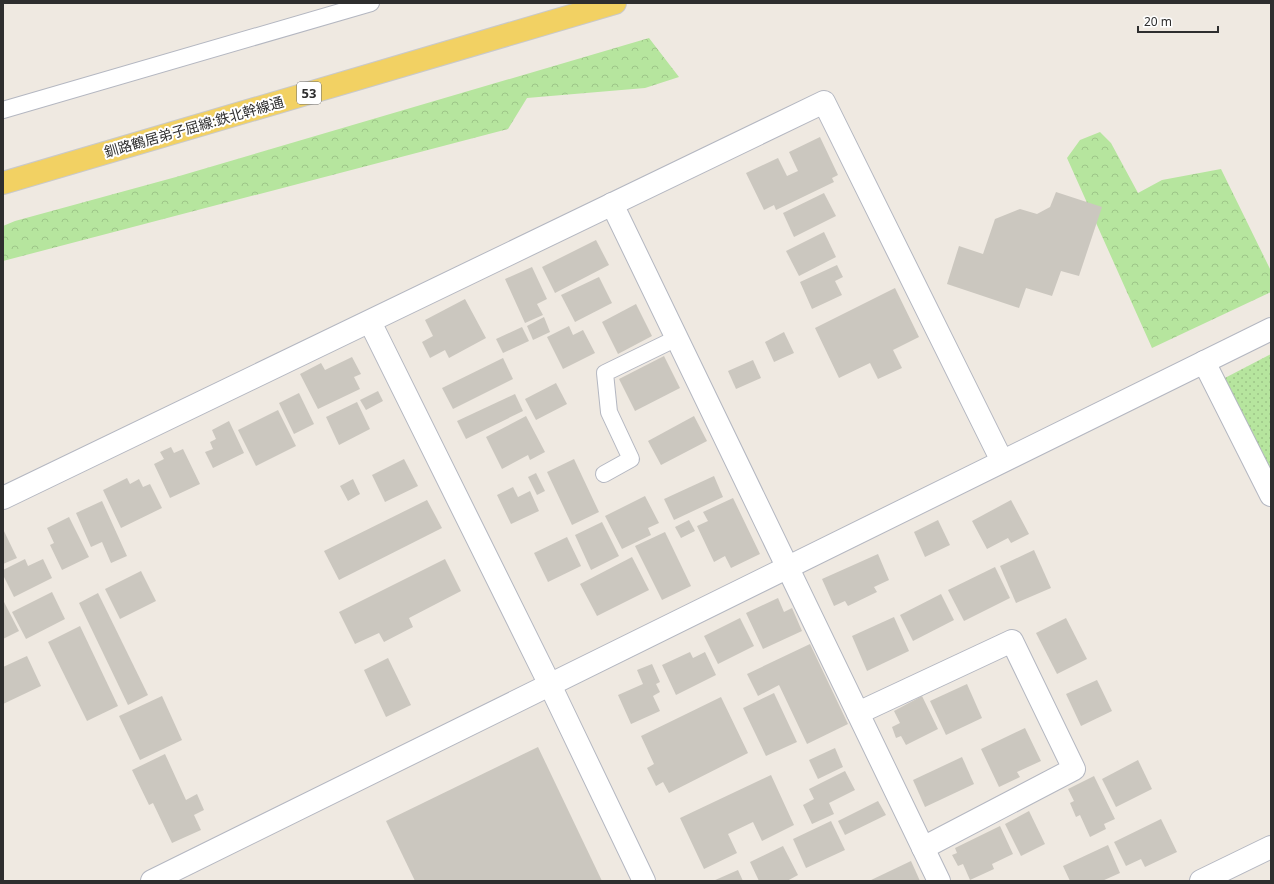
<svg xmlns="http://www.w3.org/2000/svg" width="1274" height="884" viewBox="0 0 1274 884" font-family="'Noto Sans','Noto Sans JP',sans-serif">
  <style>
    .forest { fill: url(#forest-crowns) }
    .park { fill: url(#park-dots) }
    .building { fill: #cbc7bf }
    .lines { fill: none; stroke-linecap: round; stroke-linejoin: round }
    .lane-casing { stroke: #b4b7c1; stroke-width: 18 }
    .street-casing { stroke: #b4b7c1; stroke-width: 24 }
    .primary-casing { stroke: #c9c9c9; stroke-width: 24 }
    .lane { stroke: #fff; stroke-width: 16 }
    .street { stroke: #fff; stroke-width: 22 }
    .primary { stroke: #f2d163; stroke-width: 22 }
    .labels { text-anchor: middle; stroke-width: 4; stroke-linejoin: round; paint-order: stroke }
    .shield { fill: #fff; stroke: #6d6d6d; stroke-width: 1 }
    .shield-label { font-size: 13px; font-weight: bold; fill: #2e2e2e }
    .street-label { font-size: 14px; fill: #2e2e2e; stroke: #fff }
  </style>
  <defs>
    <pattern id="forest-crowns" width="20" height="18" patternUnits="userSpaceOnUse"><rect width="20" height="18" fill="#b6e59e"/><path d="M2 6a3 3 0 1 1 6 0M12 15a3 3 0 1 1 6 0" fill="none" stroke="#9dc588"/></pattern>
    <pattern id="park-dots" width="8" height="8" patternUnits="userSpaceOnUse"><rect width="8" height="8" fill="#b6e59e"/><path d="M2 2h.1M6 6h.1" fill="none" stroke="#9dc588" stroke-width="1.8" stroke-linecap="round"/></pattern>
  </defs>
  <rect width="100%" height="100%" fill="#efe9e1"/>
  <g class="forest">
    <path d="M 649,38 L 679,77 L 645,88 L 527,98 L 508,129 L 3,261 L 3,226 L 15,221 L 176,177 Z"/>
    <path d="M 1100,132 L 1111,143 L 1138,193 L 1162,180 L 1221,169 L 1271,271 L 1271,292 L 1152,348 L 1067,158 L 1080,140 Z"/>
  </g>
  <path class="park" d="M 1271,354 L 1271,481 L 1221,380 Z"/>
  <g class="building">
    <path d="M 820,137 L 838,175 L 832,178 L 834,182 L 776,210 L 774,205 L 764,210 L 746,173 L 778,158 L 787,176 L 798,171 L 789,152 Z"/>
    <path d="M 1056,192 L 1102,207 L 1079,276 L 1061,271 L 1052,296 L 1026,288 L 1019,308 L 947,284 L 959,246 L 983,254 L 995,219 L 1020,209 L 1037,214 L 1050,207 Z"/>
    <path d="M 824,193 L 836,216 L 794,237 L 783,213 Z"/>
    <path d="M 824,232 L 836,257 L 799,276 L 786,251 Z"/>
    <path d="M 596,240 L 609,265 L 555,293 L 542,267 Z"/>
    <path d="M 837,265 L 843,277 L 835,281 L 842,295 L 812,309 L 800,282 Z"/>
    <path d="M 532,267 L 547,299 L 537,304 L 543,315 L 525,323 L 505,279 Z"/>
    <path d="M 599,277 L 612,303 L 575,322 L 561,295 Z"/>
    <path d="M 895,288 L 919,337 L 893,350 L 902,368 L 878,379 L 870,363 L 839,378 L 815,328 Z"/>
    <path d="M 465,299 L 486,338 L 449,358 L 445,350 L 430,358 L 422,342 L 433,336 L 425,320 Z"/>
    <path d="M 636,304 L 652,336 L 618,354 L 602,322 Z"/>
    <path d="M 544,317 L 550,332 L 533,340 L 527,326 Z"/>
    <path d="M 569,326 L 573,335 L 583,330 L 595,353 L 563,369 L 547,337 Z"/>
    <path d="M 522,327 L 529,341 L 503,353 L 496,339 Z"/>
    <path d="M 784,332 L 794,353 L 774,362 L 765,342 Z"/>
    <path d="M 664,356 L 680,388 L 635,411 L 619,379 Z"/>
    <path d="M 352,357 L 361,374 L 354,377 L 360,389 L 318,409 L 300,374 L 321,363 L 325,370 Z"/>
    <path d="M 503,358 L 513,379 L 453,409 L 442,388 Z"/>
    <path d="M 753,360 L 761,378 L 736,389 L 728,371 Z"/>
    <path d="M 556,383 L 567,404 L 536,420 L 525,399 Z"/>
    <path d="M 378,391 L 383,401 L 366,410 L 360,400 Z"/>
    <path d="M 299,393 L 314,424 L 294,434 L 279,403 Z"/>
    <path d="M 515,394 L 523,411 L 466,439 L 457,421 Z"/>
    <path d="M 357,402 L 370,429 L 339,445 L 326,417 Z"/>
    <path d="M 278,410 L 296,446 L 256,466 L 238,430 Z"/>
    <path d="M 526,416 L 545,452 L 530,460 L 528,455 L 502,469 L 486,437 Z"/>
    <path d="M 694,416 L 707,441 L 661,465 L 648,441 Z"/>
    <path d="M 229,421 L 244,453 L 213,468 L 205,452 L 213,449 L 210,442 L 216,439 L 212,430 Z"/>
    <path d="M 171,447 L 174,453 L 183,449 L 200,484 L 170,498 L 154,464 L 164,459 L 160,452 Z"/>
    <path d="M 404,459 L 418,486 L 385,502 L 372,475 Z"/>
    <path d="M 574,459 L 599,512 L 572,525 L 547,472 Z"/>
    <path d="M 536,473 L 545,491 L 537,495 L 528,477 Z"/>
    <path d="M 714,476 L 723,497 L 674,520 L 664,499 Z"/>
    <path d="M 127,478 L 130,484 L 139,479 L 143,487 L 150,484 L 162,508 L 121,528 L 103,490 Z"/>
    <path d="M 353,479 L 360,494 L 348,501 L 340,486 Z"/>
    <path d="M 513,487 L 518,497 L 530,491 L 539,511 L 511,524 L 497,495 Z"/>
    <path d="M 645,496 L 659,523 L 648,528 L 651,535 L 622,549 L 605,516 Z"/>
    <path d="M 733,498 L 760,554 L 731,568 L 725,556 L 714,562 L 697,526 L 708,521 L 703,512 Z"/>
    <path d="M 427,500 L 442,528 L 339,580 L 324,551 Z"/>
    <path d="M 1011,500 L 1029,534 L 1011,543 L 1008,538 L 987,549 L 972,521 Z"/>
    <path d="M 102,501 L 127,556 L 111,563 L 102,542 L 91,547 L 76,513 Z"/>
    <path d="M 69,517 L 89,557 L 62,570 L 50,545 L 54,543 L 47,528 Z"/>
    <path d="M 689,520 L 695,531 L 681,538 L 675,527 Z"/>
    <path d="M 938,520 L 950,545 L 925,557 L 914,532 Z"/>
    <path d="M 602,522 L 619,556 L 591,570 L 575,535 Z"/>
    <path d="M 3,529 L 17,558 L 3,564 Z"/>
    <path d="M 665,532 L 691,586 L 662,600 L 635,546 Z"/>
    <path d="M 567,537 L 581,566 L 548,582 L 534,553 Z"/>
    <path d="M 1034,550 L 1051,588 L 1016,603 L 1000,566 Z"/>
    <path d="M 878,554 L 889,580 L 874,587 L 877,592 L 848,606 L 845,601 L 834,606 L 822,579 Z"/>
    <path d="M 632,557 L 649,590 L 597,616 L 580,584 Z"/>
    <path d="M 25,559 L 28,566 L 43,559 L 52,578 L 14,597 L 3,575 L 3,570 Z"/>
    <path d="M 445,559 L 461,591 L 409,618 L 413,627 L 384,642 L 379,633 L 355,644 L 339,612 Z"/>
    <path d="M 995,567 L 1010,598 L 964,621 L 948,590 Z"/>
    <path d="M 141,571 L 156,601 L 120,619 L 105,589 Z"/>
    <path d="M 52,592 L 65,619 L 26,639 L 12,612 Z"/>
    <path d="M 98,593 L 148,695 L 128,705 L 79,603 Z"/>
    <path d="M 941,594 L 954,620 L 913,641 L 900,615 Z"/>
    <path d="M 778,598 L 784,612 L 792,608 L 802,631 L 763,649 L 746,613 Z"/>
    <path d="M 3,600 L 19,631 L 3,639 Z"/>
    <path d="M 894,617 L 909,651 L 867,671 L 852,636 Z"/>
    <path d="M 740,618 L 754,646 L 718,664 L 704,636 Z"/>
    <path d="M 1066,618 L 1087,659 L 1057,674 L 1036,633 Z"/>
    <path d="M 80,626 L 118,706 L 87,721 L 48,642 Z"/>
    <path d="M 810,644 L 848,724 L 807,744 L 779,685 L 758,696 L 747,674 Z"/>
    <path d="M 690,652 L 693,658 L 705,652 L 716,675 L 676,695 L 662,665 Z"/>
    <path d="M 27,656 L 41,686 L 3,704 L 3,667 Z"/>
    <path d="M 388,658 L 411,705 L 386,717 L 364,670 Z"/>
    <path d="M 652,664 L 660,682 L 656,684 L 660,692 L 653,696 L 660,711 L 631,724 L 618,695 L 643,684 L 637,670 Z"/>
    <path d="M 1097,680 L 1112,711 L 1081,726 L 1066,694 Z"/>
    <path d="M 967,684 L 982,718 L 946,735 L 930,701 Z"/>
    <path d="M 774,693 L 797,742 L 766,756 L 743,708 Z"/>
    <path d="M 162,696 L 182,740 L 140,760 L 119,716 Z"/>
    <path d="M 922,696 L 938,729 L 906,745 L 901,736 L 896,738 L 892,727 L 900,723 L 894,711 Z"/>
    <path d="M 721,697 L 748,753 L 669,793 L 663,782 L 656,786 L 647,768 L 654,764 L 641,736 Z"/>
    <path d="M 1025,728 L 1041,761 L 1017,772 L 1020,777 L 999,787 L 981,749 Z"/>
    <path d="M 538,747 L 602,881 L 415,881 L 386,821 Z"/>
    <path d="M 835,748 L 843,767 L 818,779 L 809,760 Z"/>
    <path d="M 165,754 L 186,800 L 197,794 L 204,810 L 194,815 L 201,830 L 172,843 L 153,803 L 149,805 L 132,770 Z"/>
    <path d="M 962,757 L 974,784 L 925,807 L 913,780 Z"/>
    <path d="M 1138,760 L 1152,789 L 1116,807 L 1102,779 Z"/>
    <path d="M 845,771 L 855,790 L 829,803 L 834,814 L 812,824 L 803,805 L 814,799 L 809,789 Z"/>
    <path d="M 771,775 L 794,825 L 762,841 L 753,822 L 728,834 L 737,853 L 704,869 L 680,818 Z"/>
    <path d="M 1094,776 L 1115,819 L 1104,824 L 1106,829 L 1090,837 L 1080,815 L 1076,817 L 1070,803 L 1074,801 L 1068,789 Z"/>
    <path d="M 878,801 L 886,815 L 845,835 L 838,821 Z"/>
    <path d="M 1029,811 L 1045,844 L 1021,856 L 1005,824 Z"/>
    <path d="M 1161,819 L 1177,852 L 1145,867 L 1141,859 L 1126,866 L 1114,842 Z"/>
    <path d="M 831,821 L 845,850 L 806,868 L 793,839 Z"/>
    <path d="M 1000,826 L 1013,854 L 992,864 L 994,869 L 970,880 L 963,864 L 958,866 L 952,855 L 957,853 L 955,848 Z"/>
    <path d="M 1108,845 L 1120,873 L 1102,881 L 1070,881 L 1063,866 Z"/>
    <path d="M 783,846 L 798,875 L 787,881 L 759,881 L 750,862 Z"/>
    <path d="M 911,861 L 920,881 L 869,881 Z"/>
    <path d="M 738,870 L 743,881 L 713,881 Z"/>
  </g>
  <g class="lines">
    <defs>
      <g id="lane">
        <path d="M 3,110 L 371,3"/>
        <path d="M 604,474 L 631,459 L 609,412 L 605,373 L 677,338"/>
      </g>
      <g id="street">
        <path d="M 612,204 L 939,881"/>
        <path d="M 370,322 L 550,685 L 644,881"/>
        <path d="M 1204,362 L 1271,495"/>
        <path d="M 3,498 L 824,102 L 1002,461"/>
        <path d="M 858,713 L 1012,641 L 1074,769 L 923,848"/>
        <path d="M 152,881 L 1271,329"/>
        <path d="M 1201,881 L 1271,847"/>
      </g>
      <path id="primary" d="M 3,183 L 615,3"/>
    </defs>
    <use href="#lane" class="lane-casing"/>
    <use href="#street" class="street-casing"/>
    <use href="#primary" class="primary-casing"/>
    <use href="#lane" class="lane"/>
    <use href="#street" class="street"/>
    <use href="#primary" class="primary"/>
  </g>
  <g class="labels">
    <rect class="shield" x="297" y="82" width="24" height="22" rx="3"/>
    <g class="shield-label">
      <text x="309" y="98">53</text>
    </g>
    <g class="street-label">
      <text transform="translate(194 127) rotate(-16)" y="5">釧路鶴居弟子屈線:鉄北幹線通</text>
    </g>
  </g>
  <rect width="1274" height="884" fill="none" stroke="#2e2e2e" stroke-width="8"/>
  <path d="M1138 26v6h80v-6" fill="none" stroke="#2e2e2e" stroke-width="2"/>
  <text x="1144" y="26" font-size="12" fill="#2e2e2e" stroke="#ffffff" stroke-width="3" paint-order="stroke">20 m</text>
</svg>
